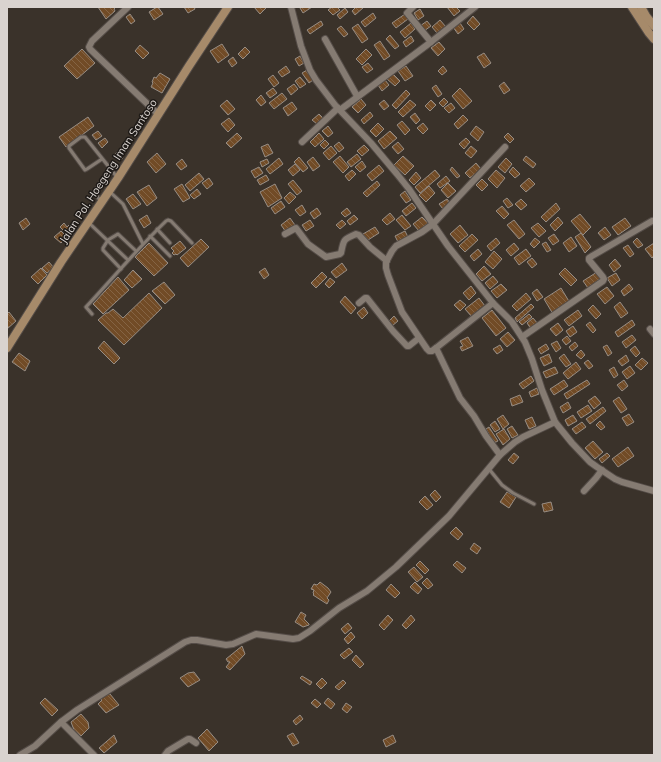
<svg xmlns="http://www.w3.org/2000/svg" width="661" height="762" viewBox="0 0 661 762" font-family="Mulish,sans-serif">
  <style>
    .building { fill: url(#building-back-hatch); stroke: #978d84 }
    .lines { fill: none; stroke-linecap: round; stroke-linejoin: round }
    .lane-casing { stroke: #554d48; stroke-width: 5 }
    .street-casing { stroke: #554d48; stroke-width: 8 }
    .secondary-casing { stroke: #554d48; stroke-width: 10 }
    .lane { stroke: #857b72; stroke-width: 3 }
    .street { stroke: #857b72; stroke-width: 6 }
    .secondary { stroke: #a68a6a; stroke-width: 8 }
    .labels { text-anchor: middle; stroke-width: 3; stroke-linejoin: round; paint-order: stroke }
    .street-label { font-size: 11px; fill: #d9d3cf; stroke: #1e1a17 }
  </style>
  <defs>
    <pattern id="building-back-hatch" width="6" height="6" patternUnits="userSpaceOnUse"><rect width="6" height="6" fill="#714b26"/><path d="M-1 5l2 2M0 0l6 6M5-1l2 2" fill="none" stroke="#856444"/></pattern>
  </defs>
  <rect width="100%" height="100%" fill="#3a322a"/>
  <g class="building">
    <path d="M 98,7 L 116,7 L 114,9 L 115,11 L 106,19 Z"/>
    <path d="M 157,7 L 158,7 L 163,14 L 154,20 L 149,12 Z"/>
    <path d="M 184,7 L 194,7 L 195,9 L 188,13 Z"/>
    <path d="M 254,7 L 264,7 L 266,8 L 260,14 Z"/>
    <path d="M 301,7 L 312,7 L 303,13 L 300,8 Z"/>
    <path d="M 332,7 L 337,7 L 340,10 L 333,15 L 328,10 Z"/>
    <path d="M 356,7 L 364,7 L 355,15 L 352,11 Z"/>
    <path d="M 447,7 L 456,7 L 460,11 L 454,16 Z"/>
    <path d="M 345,8 L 348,12 L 340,19 L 337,15 Z"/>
    <path d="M 420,9 L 424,16 L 418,20 L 414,13 Z"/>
    <path d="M 373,13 L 376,18 L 365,27 L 361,22 Z"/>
    <path d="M 130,14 L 135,21 L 131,24 L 126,17 Z"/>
    <path d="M 405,14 L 408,19 L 396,28 L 392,23 Z"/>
    <path d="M 473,16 L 480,24 L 474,30 L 467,23 Z"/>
    <path d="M 440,20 L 446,27 L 437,33 L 432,27 Z"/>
    <path d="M 321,21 L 323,25 L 310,34 L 307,30 Z"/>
    <path d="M 427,21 L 431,26 L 424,31 L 420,26 Z"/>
    <path d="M 411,23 L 415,29 L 405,38 L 400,32 Z"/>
    <path d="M 460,23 L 464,29 L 458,34 L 453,27 Z"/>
    <path d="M 358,24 L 368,39 L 362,43 L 352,28 Z"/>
    <path d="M 341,26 L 348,34 L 344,37 L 337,29 Z"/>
    <path d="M 390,35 L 399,46 L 395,49 L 386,39 Z"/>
    <path d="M 411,36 L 414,41 L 406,47 L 403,42 Z"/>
    <path d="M 380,41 L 390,56 L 384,60 L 374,45 Z"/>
    <path d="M 439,42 L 445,49 L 438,56 L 431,48 Z"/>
    <path d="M 222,44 L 229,55 L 218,63 L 210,51 Z"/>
    <path d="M 140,45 L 149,53 L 143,59 L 135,51 Z"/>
    <path d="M 245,47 L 250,52 L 243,59 L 238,54 Z"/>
    <path d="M 82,49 L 95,63 L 77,79 L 64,66 Z"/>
    <path d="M 366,49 L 372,55 L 362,65 L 356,59 Z"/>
    <path d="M 484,53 L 491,63 L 484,68 L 477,57 Z"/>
    <path d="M 300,56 L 304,63 L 299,66 L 295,59 Z"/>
    <path d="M 233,57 L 237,63 L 232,67 L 228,61 Z"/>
    <path d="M 368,63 L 373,69 L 367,73 L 362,67 Z"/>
    <path d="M 286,66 L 290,72 L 282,77 L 278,72 Z"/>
    <path d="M 406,66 L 413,76 L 405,81 L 398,71 Z"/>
    <path d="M 443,66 L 447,71 L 442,75 L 438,71 Z"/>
    <path d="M 307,70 L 313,80 L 309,83 L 302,73 Z"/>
    <path d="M 160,73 L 170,79 L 162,93 L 151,87 L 153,83 L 152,82 L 154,77 L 156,78 Z"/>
    <path d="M 393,74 L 400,81 L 395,86 L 387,79 Z"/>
    <path d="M 273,75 L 279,83 L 274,87 L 268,79 Z"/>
    <path d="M 300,77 L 306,84 L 300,88 L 295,81 Z"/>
    <path d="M 385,80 L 389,85 L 382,91 L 378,85 Z"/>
    <path d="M 504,82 L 510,90 L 504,94 L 499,86 Z"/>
    <path d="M 294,84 L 298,89 L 291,95 L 287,89 Z"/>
    <path d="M 436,85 L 442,94 L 438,97 L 432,88 Z"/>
    <path d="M 273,88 L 277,93 L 270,98 L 266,93 Z"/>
    <path d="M 460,88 L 472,101 L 463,109 L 452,96 Z"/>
    <path d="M 406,90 L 410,94 L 396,109 L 392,105 Z"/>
    <path d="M 282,93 L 287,99 L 274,109 L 269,103 Z"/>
    <path d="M 261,95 L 266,102 L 261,106 L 256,100 Z"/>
    <path d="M 444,98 L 448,102 L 443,107 L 439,103 Z"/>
    <path d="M 361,99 L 366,105 L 358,113 L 352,107 Z"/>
    <path d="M 227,100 L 235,109 L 228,115 L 220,106 Z"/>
    <path d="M 384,100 L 389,106 L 384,110 L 379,104 Z"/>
    <path d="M 410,100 L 416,105 L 403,117 L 398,112 Z"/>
    <path d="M 431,100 L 436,105 L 430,111 L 425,106 Z"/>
    <path d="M 292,102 L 297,109 L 288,116 L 283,108 Z"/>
    <path d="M 451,103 L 455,108 L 449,113 L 444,108 Z"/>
    <path d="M 370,112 L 373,116 L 364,124 L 361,120 Z"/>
    <path d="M 415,113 L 420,120 L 416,124 L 410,117 Z"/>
    <path d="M 319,114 L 323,118 L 317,124 L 312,120 Z"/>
    <path d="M 463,115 L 468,120 L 458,129 L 454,124 Z"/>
    <path d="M 88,117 L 94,126 L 66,147 L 59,137 Z"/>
    <path d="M 229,118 L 235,125 L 228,132 L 221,124 Z"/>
    <path d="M 402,121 L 410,130 L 405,135 L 397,125 Z"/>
    <path d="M 378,123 L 384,129 L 376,137 L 370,131 Z"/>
    <path d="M 423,123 L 428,129 L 423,134 L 417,128 Z"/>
    <path d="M 328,126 L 333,133 L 328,137 L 322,131 Z"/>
    <path d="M 476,126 L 484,132 L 478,141 L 470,134 Z"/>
    <path d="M 98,131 L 102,136 L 96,140 L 92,135 Z"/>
    <path d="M 390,131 L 397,138 L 384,149 L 378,141 Z"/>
    <path d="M 237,133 L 242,138 L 231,148 L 226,143 Z"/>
    <path d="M 319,133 L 324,139 L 315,147 L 310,142 Z"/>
    <path d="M 508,133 L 514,139 L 510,143 L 504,137 Z"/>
    <path d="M 105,138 L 108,142 L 102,148 L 98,143 Z"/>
    <path d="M 466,138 L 470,142 L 464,149 L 459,144 Z"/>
    <path d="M 325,140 L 329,144 L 324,149 L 320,145 Z"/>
    <path d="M 339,142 L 344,148 L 339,152 L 334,146 Z"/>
    <path d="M 398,142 L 404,149 L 398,154 L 392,147 Z"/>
    <path d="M 268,144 L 273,153 L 265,157 L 261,147 Z"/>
    <path d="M 364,145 L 369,150 L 362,156 L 357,151 Z"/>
    <path d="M 331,146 L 337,153 L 329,160 L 323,153 Z"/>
    <path d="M 471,146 L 477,151 L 471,158 L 465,153 Z"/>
    <path d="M 118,151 L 123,158 L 119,161 L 114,155 Z"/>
    <path d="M 157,153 L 166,164 L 156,173 L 147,162 Z"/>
    <path d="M 357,154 L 361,159 L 351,167 L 347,162 Z"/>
    <path d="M 340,156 L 349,167 L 343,173 L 333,162 Z"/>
    <path d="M 403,156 L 414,166 L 405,175 L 394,165 Z"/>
    <path d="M 526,156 L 536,164 L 533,168 L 523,160 Z"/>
    <path d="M 299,157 L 308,168 L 303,172 L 294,162 Z"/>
    <path d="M 313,157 L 320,166 L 313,171 L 307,162 Z"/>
    <path d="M 279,158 L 283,164 L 270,174 L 266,169 Z"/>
    <path d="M 506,158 L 512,164 L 505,173 L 498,167 Z"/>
    <path d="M 182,159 L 187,166 L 181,170 L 176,164 Z"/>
    <path d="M 267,159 L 269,163 L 262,167 L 260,162 Z"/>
    <path d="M 362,161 L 366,167 L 360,172 L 355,167 Z"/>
    <path d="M 476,163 L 481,169 L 470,178 L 465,173 Z"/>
    <path d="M 295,164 L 300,170 L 293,176 L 288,170 Z"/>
    <path d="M 379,165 L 384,171 L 372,181 L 367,175 Z"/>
    <path d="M 259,167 L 263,173 L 255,178 L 251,171 Z"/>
    <path d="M 452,167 L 460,176 L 457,178 L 450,170 Z"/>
    <path d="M 513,167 L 520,174 L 515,178 L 509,172 Z"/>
    <path d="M 352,170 L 356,174 L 349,181 L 345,176 Z"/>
    <path d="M 435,170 L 440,176 L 420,193 L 415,187 Z"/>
    <path d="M 496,170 L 505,178 L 497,188 L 488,179 Z"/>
    <path d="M 416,172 L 421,178 L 414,185 L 409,180 Z"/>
    <path d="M 199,173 L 204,179 L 190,191 L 185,185 Z"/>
    <path d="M 266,175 L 269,180 L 260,185 L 257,180 Z"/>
    <path d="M 446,176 L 450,181 L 440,188 L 437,184 Z"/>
    <path d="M 209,178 L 213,184 L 207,189 L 202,183 Z"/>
    <path d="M 529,178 L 535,184 L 526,192 L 520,186 Z"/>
    <path d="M 482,179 L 488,185 L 482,191 L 476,185 Z"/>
    <path d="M 293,180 L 302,191 L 297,195 L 288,184 Z"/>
    <path d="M 377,181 L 380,185 L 367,197 L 363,193 Z"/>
    <path d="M 448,183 L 456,191 L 448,198 L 441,190 Z"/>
    <path d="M 182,184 L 190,198 L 183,202 L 174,189 Z"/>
    <path d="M 275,184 L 282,198 L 268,207 L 260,192 Z"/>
    <path d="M 149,185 L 157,198 L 147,206 L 137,192 Z"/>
    <path d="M 429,186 L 435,193 L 426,202 L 419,195 Z"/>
    <path d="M 197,189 L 201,194 L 194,199 L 190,195 Z"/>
    <path d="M 405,191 L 411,200 L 406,203 L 400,195 Z"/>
    <path d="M 290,192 L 296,197 L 289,204 L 284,198 Z"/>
    <path d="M 133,194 L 141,204 L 133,209 L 126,199 Z"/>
    <path d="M 507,198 L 513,205 L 508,208 L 503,201 Z"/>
    <path d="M 447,199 L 450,203 L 443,209 L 439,204 Z"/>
    <path d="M 521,199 L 527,205 L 521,210 L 515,204 Z"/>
    <path d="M 281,201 L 285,207 L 275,214 L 271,208 Z"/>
    <path d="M 412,203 L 416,208 L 406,216 L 402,211 Z"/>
    <path d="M 556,203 L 560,209 L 546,222 L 541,217 Z"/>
    <path d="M 302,205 L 306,212 L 300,216 L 295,210 Z"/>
    <path d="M 502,206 L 509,214 L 504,219 L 496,211 Z"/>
    <path d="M 317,208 L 321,214 L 314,219 L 310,213 Z"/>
    <path d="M 347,208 L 351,213 L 345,217 L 341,213 Z"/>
    <path d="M 390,213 L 395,219 L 387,225 L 382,220 Z"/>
    <path d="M 580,214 L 591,227 L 583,235 L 571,221 Z"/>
    <path d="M 147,215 L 151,223 L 144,228 L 139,220 Z"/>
    <path d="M 354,215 L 358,219 L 350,225 L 347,221 Z"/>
    <path d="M 402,215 L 411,226 L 405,230 L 396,220 Z"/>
    <path d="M 422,217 L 428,223 L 419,231 L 413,224 Z"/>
    <path d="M 558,217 L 563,223 L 555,231 L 550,225 Z"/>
    <path d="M 26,218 L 30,224 L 23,230 L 19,223 Z"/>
    <path d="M 290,218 L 295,225 L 286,232 L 281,225 Z"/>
    <path d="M 625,218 L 631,226 L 618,235 L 612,227 Z"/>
    <path d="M 310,220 L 314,226 L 306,231 L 302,225 Z"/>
    <path d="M 342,220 L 346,224 L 340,229 L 336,225 Z"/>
    <path d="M 514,220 L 525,234 L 519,239 L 507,225 Z"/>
    <path d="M 64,223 L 67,227 L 69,225 L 72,229 L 67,234 L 60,227 Z"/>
    <path d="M 538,223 L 546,231 L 539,237 L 531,228 Z"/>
    <path d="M 460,225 L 468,235 L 458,243 L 450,234 Z"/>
    <path d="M 375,227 L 379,233 L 368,240 L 363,234 Z"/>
    <path d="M 605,227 L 611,235 L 604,240 L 598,233 Z"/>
    <path d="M 61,231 L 67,237 L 61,243 L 54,237 Z"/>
    <path d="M 405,231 L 408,237 L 398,242 L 395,236 Z"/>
    <path d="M 581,233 L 591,247 L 585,253 L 575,237 Z"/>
    <path d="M 472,234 L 478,240 L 465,252 L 459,246 Z"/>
    <path d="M 554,234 L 559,241 L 553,245 L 548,238 Z"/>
    <path d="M 571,237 L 577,246 L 569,252 L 563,243 Z"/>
    <path d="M 496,238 L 500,243 L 491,251 L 487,246 Z"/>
    <path d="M 535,238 L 540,242 L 534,248 L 530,244 Z"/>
    <path d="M 637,238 L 643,245 L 638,248 L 633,242 Z"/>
    <path d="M 201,239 L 209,247 L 188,267 L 180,258 Z"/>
    <path d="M 180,241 L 186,248 L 177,255 L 176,254 L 174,255 L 172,253 L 174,251 L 171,248 Z"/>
    <path d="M 546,242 L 551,250 L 547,252 L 542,244 Z"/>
    <path d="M 149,243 L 168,263 L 154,276 L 135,257 Z"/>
    <path d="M 514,243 L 519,249 L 511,256 L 506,250 Z"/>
    <path d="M 654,243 L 654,256 L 652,258 L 645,249 Z"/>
    <path d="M 628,245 L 634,254 L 630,257 L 623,248 Z"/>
    <path d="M 478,249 L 482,254 L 474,261 L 470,256 Z"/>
    <path d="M 526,249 L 531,256 L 519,265 L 514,258 Z"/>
    <path d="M 494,251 L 502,259 L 493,269 L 485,262 Z"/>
    <path d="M 532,258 L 537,264 L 532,268 L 527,262 Z"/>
    <path d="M 615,259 L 621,266 L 614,272 L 609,265 Z"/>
    <path d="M 49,262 L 54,268 L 47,273 L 42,268 Z"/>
    <path d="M 342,263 L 347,270 L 336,278 L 331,272 Z"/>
    <path d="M 484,266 L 491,274 L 482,281 L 476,274 Z"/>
    <path d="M 41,268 L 47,275 L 38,284 L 31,277 Z"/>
    <path d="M 265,268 L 269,275 L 264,279 L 259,272 Z"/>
    <path d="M 565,268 L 577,280 L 571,286 L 559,274 Z"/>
    <path d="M 133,270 L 142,279 L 132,288 L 124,280 Z"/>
    <path d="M 322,272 L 327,277 L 316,288 L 311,283 Z"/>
    <path d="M 597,272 L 601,278 L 588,288 L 583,281 Z"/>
    <path d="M 616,273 L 620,280 L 612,286 L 607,278 Z"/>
    <path d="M 493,276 L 498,282 L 490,289 L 485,283 Z"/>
    <path d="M 118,277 L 129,290 L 103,314 L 93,304 Z"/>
    <path d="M 330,278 L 335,282 L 329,288 L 325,284 Z"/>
    <path d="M 164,282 L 175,295 L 165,304 L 152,291 Z"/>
    <path d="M 501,284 L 507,290 L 497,298 L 491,291 Z"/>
    <path d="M 629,284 L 633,289 L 624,296 L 621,291 Z"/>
    <path d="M 471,286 L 476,293 L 469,300 L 463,293 Z"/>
    <path d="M 607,287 L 614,296 L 605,304 L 597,294 Z"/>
    <path d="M 561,288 L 570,303 L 553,314 L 544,299 Z"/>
    <path d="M 537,289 L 543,297 L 537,301 L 532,293 Z"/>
    <path d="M 149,293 L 162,308 L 124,345 L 98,320 L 106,313 L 108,313 L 113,309 L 123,318 Z"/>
    <path d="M 526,293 L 531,299 L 517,311 L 512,306 Z"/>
    <path d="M 345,296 L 356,308 L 351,314 L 340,302 Z"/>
    <path d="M 479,298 L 485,306 L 472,317 L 465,309 Z"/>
    <path d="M 460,300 L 466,305 L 460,311 L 454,305 Z"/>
    <path d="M 620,302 L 628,313 L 621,318 L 614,307 Z"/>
    <path d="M 531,304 L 534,307 L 517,322 L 515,318 Z"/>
    <path d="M 593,305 L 601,314 L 596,319 L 588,310 Z"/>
    <path d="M 364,307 L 368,313 L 362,319 L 357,313 Z"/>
    <path d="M 492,310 L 506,328 L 496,336 L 482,318 Z"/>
    <path d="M 578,310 L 582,316 L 569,326 L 564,320 Z"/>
    <path d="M 9,312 L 16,321 L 7,329 L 7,314 Z"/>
    <path d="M 529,314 L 532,317 L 522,325 L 519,322 Z"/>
    <path d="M 394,316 L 398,321 L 392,326 L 388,322 Z"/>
    <path d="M 533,318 L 538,324 L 531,329 L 527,323 Z"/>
    <path d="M 632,320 L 635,325 L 618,337 L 615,332 Z"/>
    <path d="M 590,322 L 596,330 L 593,333 L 586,325 Z"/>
    <path d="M 558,323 L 563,330 L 556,336 L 550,329 Z"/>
    <path d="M 573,326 L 577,332 L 570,337 L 566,331 Z"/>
    <path d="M 508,332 L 515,340 L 507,347 L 500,339 Z"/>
    <path d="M 632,335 L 636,340 L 626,348 L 622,342 Z"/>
    <path d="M 567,336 L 571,341 L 566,345 L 562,340 Z"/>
    <path d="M 468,337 L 473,346 L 462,351 L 460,347 L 463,346 L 460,341 Z"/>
    <path d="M 104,341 L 120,358 L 114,364 L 98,348 Z"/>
    <path d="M 557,341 L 561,348 L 556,352 L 551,344 Z"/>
    <path d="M 575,342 L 578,346 L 572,351 L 569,347 Z"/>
    <path d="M 546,344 L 549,349 L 541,354 L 538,349 Z"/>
    <path d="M 500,345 L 503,350 L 497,354 L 493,349 Z"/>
    <path d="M 607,345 L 612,353 L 608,356 L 603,347 Z"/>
    <path d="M 635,346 L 640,353 L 636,357 L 630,350 Z"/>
    <path d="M 581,350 L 585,355 L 581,359 L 576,355 Z"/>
    <path d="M 19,353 L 30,361 L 25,371 L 12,362 Z"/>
    <path d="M 549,354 L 552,362 L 544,366 L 540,358 Z"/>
    <path d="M 564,354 L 571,364 L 566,367 L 559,358 Z"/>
    <path d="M 626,355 L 629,361 L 622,366 L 618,361 Z"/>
    <path d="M 642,358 L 648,363 L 641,370 L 635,365 Z"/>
    <path d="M 588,360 L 593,366 L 589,369 L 584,363 Z"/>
    <path d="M 576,362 L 581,369 L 568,379 L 563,373 Z"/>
    <path d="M 630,366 L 635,373 L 627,379 L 622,372 Z"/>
    <path d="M 555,367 L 558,373 L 546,378 L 543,372 Z"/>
    <path d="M 614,367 L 618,375 L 614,378 L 609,370 Z"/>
    <path d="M 531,376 L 534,381 L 523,389 L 519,384 Z"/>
    <path d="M 564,380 L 568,386 L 554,395 L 550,389 Z"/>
    <path d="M 587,380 L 590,384 L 567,399 L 564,394 Z"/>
    <path d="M 624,380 L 628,386 L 622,391 L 617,385 Z"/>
    <path d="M 537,388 L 539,394 L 531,397 L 529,392 Z"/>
    <path d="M 520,395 L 523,402 L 512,406 L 510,399 Z"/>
    <path d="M 595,396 L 601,403 L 594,409 L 588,401 Z"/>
    <path d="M 619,397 L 627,409 L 621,413 L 613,401 Z"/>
    <path d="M 568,402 L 571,408 L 563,413 L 560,407 Z"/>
    <path d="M 588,405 L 592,411 L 581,418 L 577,412 Z"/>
    <path d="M 603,407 L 606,411 L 590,424 L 586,419 Z"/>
    <path d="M 629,414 L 634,422 L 627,426 L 622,418 Z"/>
    <path d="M 503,415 L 509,424 L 503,429 L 497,419 Z"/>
    <path d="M 573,415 L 577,421 L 568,426 L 565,420 Z"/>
    <path d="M 532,417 L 536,426 L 529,429 L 525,420 Z"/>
    <path d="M 495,421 L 500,429 L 495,432 L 490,425 Z"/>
    <path d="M 600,421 L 605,427 L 601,430 L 596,425 Z"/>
    <path d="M 582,422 L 586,427 L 576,434 L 572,429 Z"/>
    <path d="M 512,426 L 518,435 L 512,438 L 507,429 Z"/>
    <path d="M 489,427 L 498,441 L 494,443 L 486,429 Z"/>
    <path d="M 504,429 L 510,439 L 503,445 L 496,434 Z"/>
    <path d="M 593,441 L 603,452 L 595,459 L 585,448 Z"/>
    <path d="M 628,447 L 634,456 L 618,467 L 612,459 Z"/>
    <path d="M 514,453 L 519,457 L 513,464 L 508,460 Z"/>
    <path d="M 607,453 L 610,456 L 602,463 L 599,459 Z"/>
    <path d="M 435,490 L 441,497 L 436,502 L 430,495 Z"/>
    <path d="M 507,492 L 516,497 L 509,508 L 500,502 Z"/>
    <path d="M 425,496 L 433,505 L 427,510 L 419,502 Z"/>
    <path d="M 551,502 L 553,510 L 544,512 L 542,504 Z"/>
    <path d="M 456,527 L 463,534 L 458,540 L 450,533 Z"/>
    <path d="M 474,543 L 481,548 L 477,554 L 470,549 Z"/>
    <path d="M 420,561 L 429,570 L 425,574 L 416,565 Z"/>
    <path d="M 457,561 L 466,568 L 462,573 L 453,565 Z"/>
    <path d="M 414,567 L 423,577 L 417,582 L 408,572 Z"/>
    <path d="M 427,578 L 433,585 L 428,589 L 422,583 Z"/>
    <path d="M 320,582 L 328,588 L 331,592 L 327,598 L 329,600 L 327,604 L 313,595 L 314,594 L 313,593 L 314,590 L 311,589 L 314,584 L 317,585 Z"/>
    <path d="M 415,582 L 422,589 L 418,594 L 410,587 Z"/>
    <path d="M 391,584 L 400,593 L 395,598 L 386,590 Z"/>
    <path d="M 301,612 L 306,615 L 304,619 L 309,624 L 309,625 L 303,627 L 295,622 Z"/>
    <path d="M 388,615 L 393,620 L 384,630 L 379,625 Z"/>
    <path d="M 411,615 L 415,620 L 406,629 L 402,625 Z"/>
    <path d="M 348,623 L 352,628 L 345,634 L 341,629 Z"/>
    <path d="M 351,632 L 355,637 L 348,644 L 344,639 Z"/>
    <path d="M 242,646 L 245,654 L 230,670 L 226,667 L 230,662 L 228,662 L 226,659 Z"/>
    <path d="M 349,648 L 353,652 L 344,659 L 340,655 Z"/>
    <path d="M 356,655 L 364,664 L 360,668 L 352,660 Z"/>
    <path d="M 194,672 L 200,680 L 188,687 L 180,678 L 188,673 Z"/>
    <path d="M 302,676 L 312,682 L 310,685 L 300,678 Z"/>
    <path d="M 322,678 L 327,683 L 321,689 L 316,684 Z"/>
    <path d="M 343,680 L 346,683 L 339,690 L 335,687 Z"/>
    <path d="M 108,694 L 110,694 L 119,705 L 106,713 L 98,704 L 102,700 L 100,698 Z"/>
    <path d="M 45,698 L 58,710 L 52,716 L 40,703 Z"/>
    <path d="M 328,698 L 335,704 L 331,709 L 324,703 Z"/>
    <path d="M 315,699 L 321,704 L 317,708 L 311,703 Z"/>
    <path d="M 346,703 L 352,707 L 347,713 L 342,709 Z"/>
    <path d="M 81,714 L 88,722 L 89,728 L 81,736 L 74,730 L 71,722 Z"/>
    <path d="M 300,715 L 303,719 L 296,725 L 293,721 Z"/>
    <path d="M 207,729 L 218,742 L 209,751 L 198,738 Z"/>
    <path d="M 293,733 L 299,743 L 293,746 L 287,736 Z"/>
    <path d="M 114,735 L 117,742 L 104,753 L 99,748 Z"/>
    <path d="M 393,735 L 396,742 L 386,747 L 383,740 Z"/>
  </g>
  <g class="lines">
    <defs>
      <g id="lane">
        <path d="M 102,159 L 87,169 L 85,170 L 69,148 L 69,146 L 81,137 L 85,137 L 117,177"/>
        <path d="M 110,192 L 123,204 L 143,244"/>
        <path d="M 101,202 L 95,193 L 95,191 L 110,169"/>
        <path d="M 88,222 L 128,260"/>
        <path d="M 157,229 L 170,243"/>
        <path d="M 150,236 L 170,256"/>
        <path d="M 121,269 L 103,250 L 103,248 L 108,240 L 118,234 L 136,251"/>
        <path d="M 92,314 L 86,307 C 113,278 138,248 166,221 L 168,220 L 171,221 L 192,243"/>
        <path d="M 489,469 L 502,485 L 513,493 L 534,504"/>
      </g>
      <g id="street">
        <path d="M 128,7 L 92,41 L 89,47 L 90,49 L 158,114"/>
        <path d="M 291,7 L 301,46 L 310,70 L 316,80 L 335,105 L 371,143 L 397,174 L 409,189 L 448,246 L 493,303 L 512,322 L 525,342 L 532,359 L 542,390 L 555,422 L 572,443 L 590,462 L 597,467 L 615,479 L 622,482 L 654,491"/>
        <path d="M 413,7 L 407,13 L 408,14 L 431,42"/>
        <path d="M 325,39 L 357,96"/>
        <path d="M 340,110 L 431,42 L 475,7"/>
        <path d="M 302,142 L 338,108"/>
        <path d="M 285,234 L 296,228 L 308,244 L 326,257 L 340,254 L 341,253 C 344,240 342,240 356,234 L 359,235 L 370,247 L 387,261"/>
        <path d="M 359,303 L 365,298 L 367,298 L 393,331 L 407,346 L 409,346 L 419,338"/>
        <path d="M 493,303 L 436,348 L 460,398 L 474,416 L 486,436 L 500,455"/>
        <path d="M 650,329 L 654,334"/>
        <path d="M 522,337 L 603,281 L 604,279 L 603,277 L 589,260 L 589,258 L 592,256 L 652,221"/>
        <path d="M 436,348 L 432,351 L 429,351 L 427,349 L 402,312 L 388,275 L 386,268 L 386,262 L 392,251 L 396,246 L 422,232 L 433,224 L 505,147"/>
        <path d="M 584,491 L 596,478 L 602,470"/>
        <path d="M 61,722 L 94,755"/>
        <path d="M 20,755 L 35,746 L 61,722 L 77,710 L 185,642 L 191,640 L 197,640 L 226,645 L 233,644 L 256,634 L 293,639 L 299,638 L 310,631 L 339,608 L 367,591 L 396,567 L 449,516 L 500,455 L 515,442 L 523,437 L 555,422"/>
        <path d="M 165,755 L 168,751 L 188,739 L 190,739 L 196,743"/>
      </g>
      <g id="secondary">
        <path d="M 632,7 L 649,33 L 654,39"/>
        <path d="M 641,7 L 646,16 L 654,26"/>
        <path d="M 7,348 L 61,262 L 118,178 L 189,66 L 228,7"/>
      </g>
    </defs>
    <use href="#lane" class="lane-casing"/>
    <use href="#street" class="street-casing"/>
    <use href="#secondary" class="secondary-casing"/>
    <use href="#lane" class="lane"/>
    <use href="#street" class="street"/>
    <use href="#secondary" class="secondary"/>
  </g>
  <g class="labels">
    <g class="street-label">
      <text transform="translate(108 171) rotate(-57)" y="4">Jalan Pol. Hoegeng Iman Santoso</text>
    </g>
  </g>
  <rect width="661" height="762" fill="none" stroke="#d9d3cf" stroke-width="16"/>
</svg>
